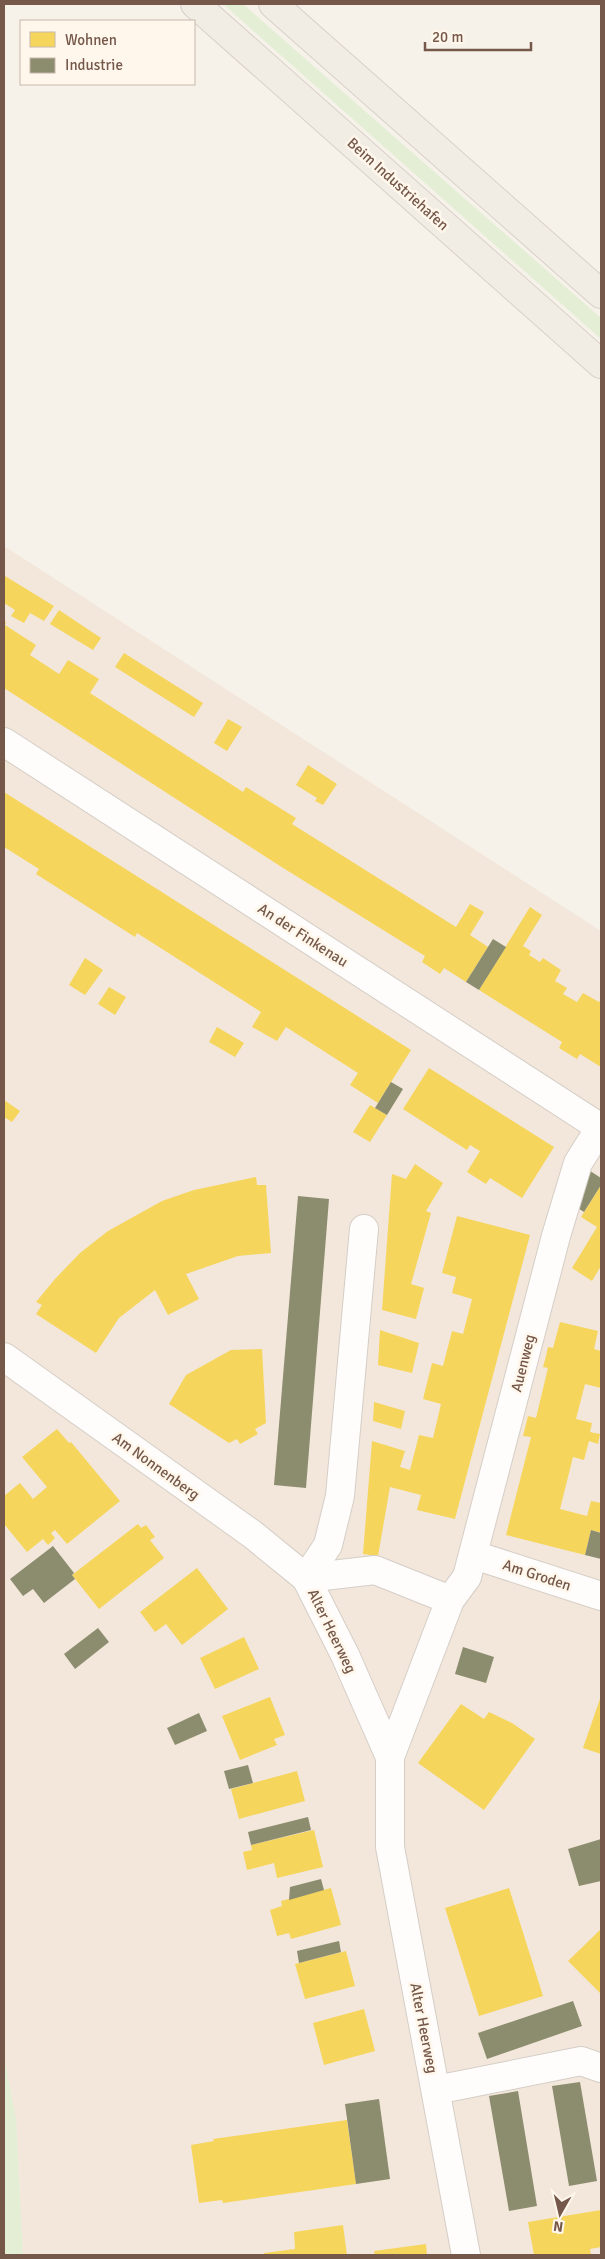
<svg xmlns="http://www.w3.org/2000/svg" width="605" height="2259" viewBox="0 0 605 2259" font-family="Signika,sans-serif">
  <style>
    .residential { fill: #f2e7da }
    .green { fill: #e3eed5 }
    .homes { fill: #f6d55c }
    .industry { fill: #8c8c6e }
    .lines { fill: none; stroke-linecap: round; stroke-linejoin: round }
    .minor-casing { stroke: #d5cec7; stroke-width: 30 }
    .major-casing { stroke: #d8cfc9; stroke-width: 30 }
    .minor { stroke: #fefdfc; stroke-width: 28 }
    .major { stroke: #f2ede4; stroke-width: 28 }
    .labels { text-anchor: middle; stroke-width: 5; stroke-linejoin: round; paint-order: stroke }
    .street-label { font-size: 15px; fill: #75584a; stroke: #fff7eb }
  </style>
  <rect width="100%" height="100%" fill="#f6f2ea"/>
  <path class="residential" d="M 4,546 L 601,931 L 601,2255 L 23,2255 L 16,2119 L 4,2056 Z"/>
  <g class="green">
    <path d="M 223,4 L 243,4 L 601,318 L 601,339 Z"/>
    <path d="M 4,2056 L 16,2119 L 23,2255 L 4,2255 Z"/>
  </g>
  <g class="homes">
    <path d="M 5,576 L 54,606 L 44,621 L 30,613 L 24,623 L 11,616 L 15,610 L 4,603 Z"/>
    <path d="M 59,610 L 101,638 L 93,650 L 50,624 Z"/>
    <path d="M 4,620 L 6,622 L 5,625 L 36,645 L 30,655 L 59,674 L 68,660 L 99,679 L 90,693 L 243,792 L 246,787 L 296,818 L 292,824 L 456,927 L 470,904 L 484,912 L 470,935 L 488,947 L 466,982 L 444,968 L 440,974 L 422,962 L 425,956 L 280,866 L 4,688 Z"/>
    <path d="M 124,653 L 203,703 L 194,717 L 115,667 Z"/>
    <path d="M 228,719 L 242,727 L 227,751 L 214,743 Z"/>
    <path d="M 308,765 L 337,784 L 323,805 L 315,801 L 317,798 L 296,785 Z"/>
    <path d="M 4,792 L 411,1050 L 378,1103 L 350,1085 L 358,1073 L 286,1027 L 277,1041 L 252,1027 L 261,1012 L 137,933 L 135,937 L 36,874 L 39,869 L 4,847 Z"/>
    <path d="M 530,907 L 542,915 L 523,946 L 531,951 L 529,955 L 540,962 L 543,958 L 561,970 L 555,981 L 567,988 L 563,994 L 577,1002 L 583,993 L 599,1002 L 601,999 L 601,1067 L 580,1054 L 577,1059 L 559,1048 L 562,1042 L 479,990 Z"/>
    <path d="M 85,958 L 103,970 L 85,995 L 69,985 Z"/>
    <path d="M 109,987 L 126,997 L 115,1015 L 98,1004 Z"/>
    <path d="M 217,1027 L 244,1043 L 235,1057 L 209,1042 Z"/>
    <path d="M 429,1068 L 554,1147 L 522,1198 L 490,1178 L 486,1184 L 467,1172 L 480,1151 L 470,1145 L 467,1150 L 403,1109 Z"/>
    <path d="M 4,1100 L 20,1111 L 12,1122 L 4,1117 Z"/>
    <path d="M 370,1105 L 387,1115 L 370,1142 L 353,1132 Z"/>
    <path d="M 415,1164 L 443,1183 L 426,1211 L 431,1213 L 411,1284 L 424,1288 L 416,1319 L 382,1310 L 392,1174 L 406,1179 Z"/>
    <path d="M 256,1177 L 257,1185 L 266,1185 L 271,1253 L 238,1256 L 186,1274 L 199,1299 L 168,1315 L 155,1290 L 119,1318 L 96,1353 L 36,1314 L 42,1305 L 36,1302 L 55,1279 L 80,1253 L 108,1231 L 162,1201 L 194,1190 Z"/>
    <path d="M 601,1185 L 601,1266 L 592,1281 L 572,1268 L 597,1227 L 581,1217 Z"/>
    <path d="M 457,1216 L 530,1235 L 455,1519 L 417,1510 L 421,1495 L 390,1487 L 378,1556 L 363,1554 L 372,1441 L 405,1451 L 400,1467 L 410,1470 L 419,1435 L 433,1438 L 441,1404 L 423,1399 L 432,1363 L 443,1366 L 452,1331 L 463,1334 L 472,1299 L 452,1293 L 456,1277 L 442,1273 Z"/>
    <path d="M 560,1322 L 598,1331 L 594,1349 L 601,1351 L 601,1388 L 585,1384 L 576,1419 L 592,1423 L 590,1432 L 600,1434 L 598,1444 L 589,1441 L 584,1460 L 573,1457 L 560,1509 L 587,1516 L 591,1501 L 601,1503 L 601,1533 L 591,1530 L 585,1555 L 506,1535 L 531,1437 L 523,1436 L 528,1416 L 536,1418 L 548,1368 L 543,1367 L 546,1356 L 548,1347 L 553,1348 Z"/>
    <path d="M 380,1330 L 419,1343 L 412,1373 L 378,1365 Z"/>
    <path d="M 262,1349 L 266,1423 L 255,1429 L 258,1434 L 240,1444 L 237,1439 L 229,1443 L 169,1404 L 186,1375 L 231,1350 Z"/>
    <path d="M 374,1402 L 405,1411 L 401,1429 L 373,1421 Z"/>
    <path d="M 57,1429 L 69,1443 L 71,1442 L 120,1501 L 67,1544 L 55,1530 L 51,1533 L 55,1538 L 48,1545 L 43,1539 L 27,1552 L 4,1524 L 4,1496 L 20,1483 L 33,1499 L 47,1487 L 22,1457 Z"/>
    <path d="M 138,1524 L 141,1528 L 146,1525 L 155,1537 L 150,1540 L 164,1558 L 99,1609 L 72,1575 Z"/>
    <path d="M 197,1568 L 228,1609 L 182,1645 L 166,1624 L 155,1632 L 140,1612 Z"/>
    <path d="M 244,1637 L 259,1669 L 215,1689 L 200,1658 Z"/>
    <path d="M 601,1696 L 601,1754 L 583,1748 Z"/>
    <path d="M 270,1697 L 285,1735 L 274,1739 L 277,1745 L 240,1760 L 222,1716 Z"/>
    <path d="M 461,1704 L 484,1719 L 489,1712 L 512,1723 L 535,1739 L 484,1810 L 418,1763 Z"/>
    <path d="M 297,1771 L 305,1801 L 239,1819 L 231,1789 Z"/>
    <path d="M 314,1830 L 323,1867 L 277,1878 L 274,1863 L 247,1870 L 243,1852 L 252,1850 L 251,1845 Z"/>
    <path d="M 331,1888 L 341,1925 L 291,1939 L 289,1933 L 277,1936 L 270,1910 L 282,1906 L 281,1901 Z"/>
    <path d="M 509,1888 L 543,1996 L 479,2016 L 445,1908 Z"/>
    <path d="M 601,1929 L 601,1994 L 568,1961 Z"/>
    <path d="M 346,1951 L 355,1986 L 305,1999 L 295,1964 Z"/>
    <path d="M 364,2009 L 375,2051 L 324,2065 L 313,2023 Z"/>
    <path d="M 347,2120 L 356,2184 L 223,2203 L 222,2200 L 199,2203 L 191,2145 L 214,2141 L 213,2139 Z"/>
    <path d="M 601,2210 L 601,2247 L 590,2249 L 591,2255 L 534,2255 L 528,2222 Z"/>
    <path d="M 343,2225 L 347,2255 L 264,2255 L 264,2253 L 295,2249 L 294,2232 Z"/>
    <path d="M 426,2244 L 427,2255 L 375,2255 L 374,2251 Z"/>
  </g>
  <g class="industry">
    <path d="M 493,939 L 506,947 L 479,990 L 466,982 Z"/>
    <path d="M 391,1082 L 403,1089 L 387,1115 L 375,1108 Z"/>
    <path d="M 587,1169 L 601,1178 L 601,1185 L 584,1212 L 573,1205 Z"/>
    <path d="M 298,1196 L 329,1199 L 306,1488 L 274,1485 Z"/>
    <path d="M 591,1530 L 601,1533 L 601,1559 L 585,1555 Z"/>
    <path d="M 53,1546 L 74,1573 L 72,1575 L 75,1579 L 44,1603 L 33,1589 L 23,1596 L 10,1579 Z"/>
    <path d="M 98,1628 L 109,1642 L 75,1669 L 64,1654 Z"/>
    <path d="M 463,1647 L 494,1657 L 486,1683 L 455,1674 Z"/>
    <path d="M 199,1713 L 207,1731 L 175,1745 L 167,1728 Z"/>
    <path d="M 248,1765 L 253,1783 L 229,1789 L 224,1771 Z"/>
    <path d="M 308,1817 L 311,1830 L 251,1845 L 248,1832 Z"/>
    <path d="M 601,1839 L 601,1881 L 579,1886 L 568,1849 Z"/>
    <path d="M 321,1879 L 324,1890 L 289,1900 L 290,1887 Z"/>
    <path d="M 339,1941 L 341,1952 L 299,1963 L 297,1951 Z"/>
    <path d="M 573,2001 L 582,2026 L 487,2059 L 478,2033 Z"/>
    <path d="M 580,2082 L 597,2181 L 569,2186 L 552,2086 Z"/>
    <path d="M 518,2091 L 537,2206 L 509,2211 L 489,2096 Z"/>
    <path d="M 379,2099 L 390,2179 L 356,2184 L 345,2104 Z"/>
  </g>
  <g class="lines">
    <defs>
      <g id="minor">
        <path d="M 4,742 L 601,1128"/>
        <path d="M 4,1357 L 252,1534 L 306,1578 L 345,1655 L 390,1757 L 390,1847 L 466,2255"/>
        <path d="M 474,1555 L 601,1596"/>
        <path d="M 306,1578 L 328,1545 L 340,1496 L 364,1229"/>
        <path d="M 306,1578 L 375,1570 L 450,1600"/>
        <path d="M 390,1757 L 450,1600 L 467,1577 L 556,1236 L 578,1163 L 600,1128"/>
        <path d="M 436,2090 L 581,2061 L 601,2068"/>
      </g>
      <g id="major">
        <path d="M 195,4 L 601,364"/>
        <path d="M 273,4 L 601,294"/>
      </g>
    </defs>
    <use href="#minor" class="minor-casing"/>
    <use href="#major" class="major-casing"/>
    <use href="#minor" class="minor"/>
    <use href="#major" class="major"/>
  </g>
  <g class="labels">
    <g class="street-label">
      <text transform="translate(398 184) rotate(42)" y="5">Beim Industriehafen</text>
      <text transform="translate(303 935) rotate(33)" y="5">An der Finkenau</text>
      <text transform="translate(523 1363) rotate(-76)" y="5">Auenweg</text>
      <text transform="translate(156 1466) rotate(36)" y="5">Am Nonnenberg</text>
      <text transform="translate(537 1575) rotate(18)" y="5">Am Groden</text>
      <text transform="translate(332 1631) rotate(64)" y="5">Alter Heerweg</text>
      <text transform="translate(424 2028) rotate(79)" y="5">Alter Heerweg</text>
    </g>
  </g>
  <rect width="605" height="2259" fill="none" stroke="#75584a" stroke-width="10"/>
  <rect x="20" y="20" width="175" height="65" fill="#fff7eb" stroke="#c8b7ab"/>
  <rect x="30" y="32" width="25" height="15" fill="#f6d55c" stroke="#c8b7ab"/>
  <text x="65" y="45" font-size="15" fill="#75584a">Wohnen</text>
  <rect x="30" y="58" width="25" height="15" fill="#8c8c6e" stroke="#c8b7ab"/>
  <text x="65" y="70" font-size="15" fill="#75584a">Industrie</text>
  <g transform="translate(560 2214) rotate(188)" stroke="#fff7eb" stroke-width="4" paint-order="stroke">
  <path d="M0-4L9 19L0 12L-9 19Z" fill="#75584a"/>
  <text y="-8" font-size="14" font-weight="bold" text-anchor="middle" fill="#75584a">N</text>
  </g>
  <path d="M425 42v8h106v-8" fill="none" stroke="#75584a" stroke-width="2.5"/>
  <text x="432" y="42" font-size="15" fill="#75584a" stroke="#fff7eb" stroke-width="4" paint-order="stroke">20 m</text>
</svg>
